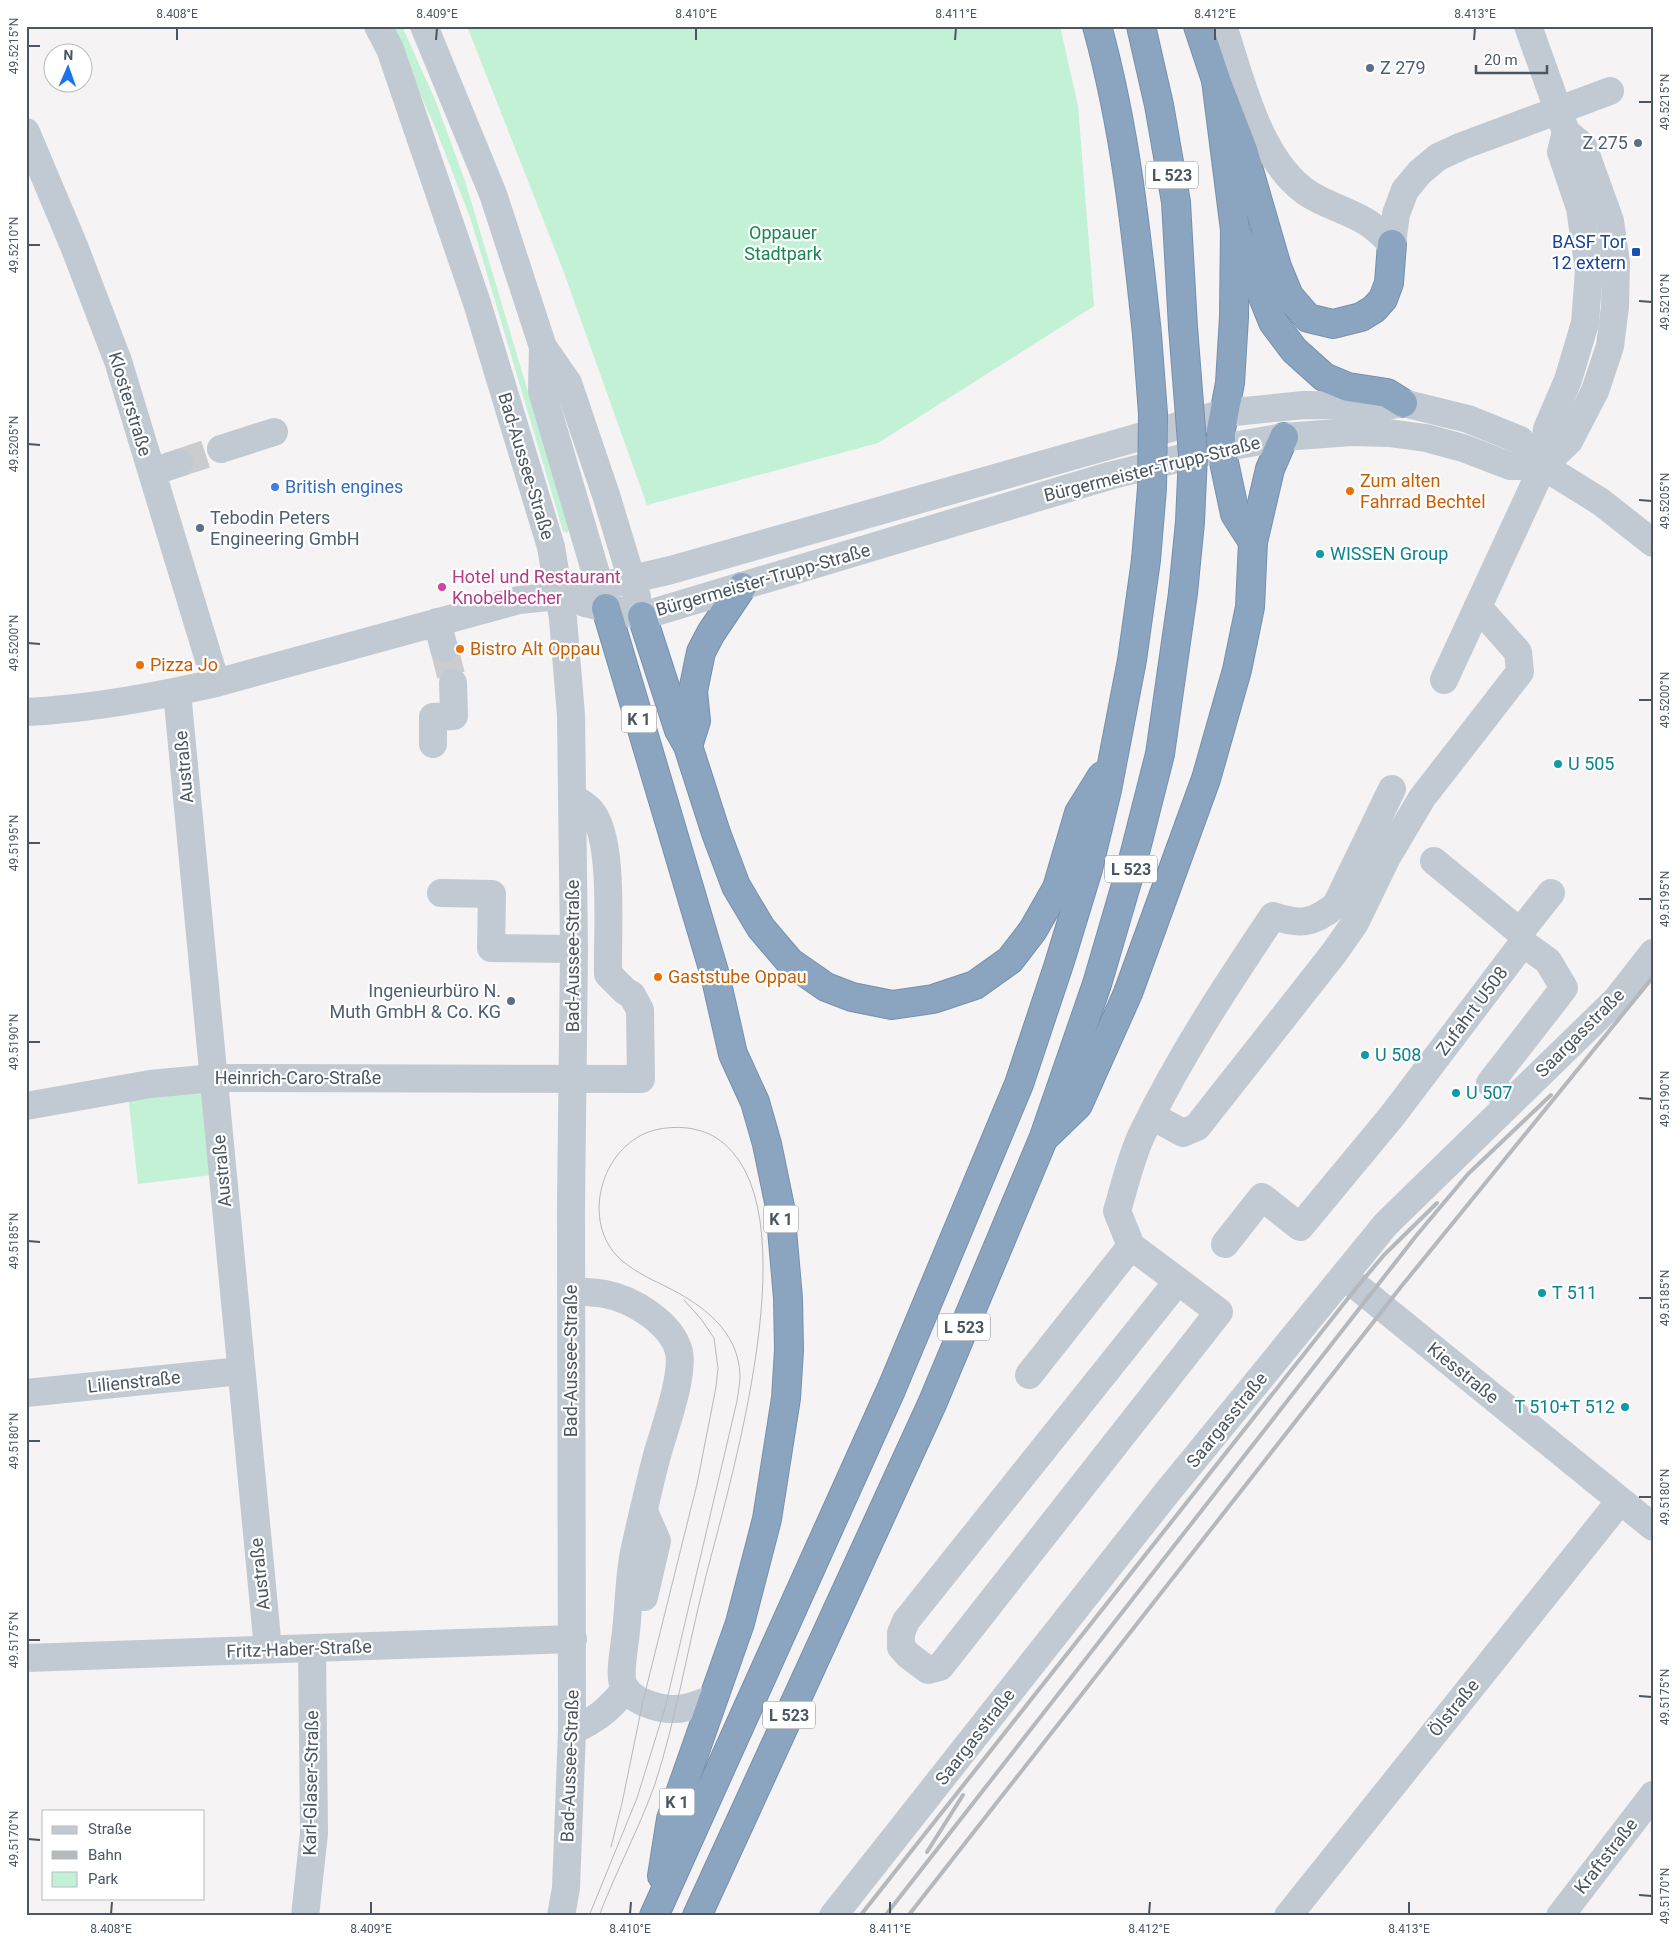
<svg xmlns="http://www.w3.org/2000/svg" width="1679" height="1942" viewBox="0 0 1679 1942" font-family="Roboto,sans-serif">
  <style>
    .green { fill: #c3f1d5 }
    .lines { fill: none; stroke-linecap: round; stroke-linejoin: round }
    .minor-tunnel { stroke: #caccce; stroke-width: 28; stroke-dasharray: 28 14; stroke-linecap: butt }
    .highway-casing { stroke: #7690ad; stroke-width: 30 }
    .minor { stroke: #c1cad2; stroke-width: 28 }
    .highway { stroke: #8ba5c1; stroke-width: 28 }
    .tram { stroke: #b5b8bd; stroke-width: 1 }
    .rail { stroke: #b5b8bd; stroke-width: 4 }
    .highway-bridge-casing { stroke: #7690ad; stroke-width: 30; stroke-linecap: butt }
    .highway-bridge { stroke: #8ba5c1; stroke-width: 28 }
    .ticks { fill: none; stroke: #4a5661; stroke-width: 2 }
    .service-dot { fill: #5c6f8a; stroke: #fff; stroke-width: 2 }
    .transit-dot { fill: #1a4fb4; stroke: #fff; stroke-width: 2 }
    .shop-dot { fill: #3f7fe0; stroke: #fff; stroke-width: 2 }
    .food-dot { fill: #e8710a; stroke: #fff; stroke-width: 2 }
    .culture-dot { fill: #0f9aa8; stroke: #fff; stroke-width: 2 }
    .hotel-dot { fill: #d1479c; stroke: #fff; stroke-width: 2 }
    .labels { text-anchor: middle; stroke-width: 4.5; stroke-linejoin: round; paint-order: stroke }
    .shield { fill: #fff; stroke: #808990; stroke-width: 1 }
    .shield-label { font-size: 16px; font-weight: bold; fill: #4a5661 }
    .service-label { font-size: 18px; fill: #4e5e75; stroke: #fff; text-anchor: start }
    .park-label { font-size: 18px; fill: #17864f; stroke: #fff }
    .transit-label { font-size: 18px; fill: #164399; stroke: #fff; text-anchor: end }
    .street-label { font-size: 18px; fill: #4a5661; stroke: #fff }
    .food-label { font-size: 18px; fill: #c56008; stroke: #fff; text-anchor: start }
    .shop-label { font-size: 18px; fill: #366cbe; stroke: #fff; text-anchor: start }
    .culture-label { font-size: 18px; fill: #0d838f; stroke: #fff; text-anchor: start }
    .hotel-label { font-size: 18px; fill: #b23c85; stroke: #fff; text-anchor: start }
    .neatline { fill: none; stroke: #4a5661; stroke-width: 2 }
    .ticks-label { font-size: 12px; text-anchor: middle; fill: #4a5661 }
  </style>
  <rect width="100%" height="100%" fill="#f5f3f3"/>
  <g class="green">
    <path d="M 390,26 L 402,26 L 436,102 L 465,181 L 569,529 L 567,533 L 563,531 L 471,220 L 435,127 Z"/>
    <path d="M 467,26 L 1060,26 L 1078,106 L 1094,306 L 878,443 L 647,505 L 563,270 Z"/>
    <path d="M 203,1086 L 212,1175 L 138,1184 L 128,1095 Z"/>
  </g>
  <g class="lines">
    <g class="minor-tunnel">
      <path d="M 179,463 L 221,449"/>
      <path d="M 444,648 L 453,683"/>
    </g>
    <defs>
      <g id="highway">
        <path d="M 1097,26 C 1125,127 1136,230 1147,334"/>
        <path d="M 1141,26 L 1159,105 L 1176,202 L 1183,327"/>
        <path d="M 1198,26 L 1216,80 L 1243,150 L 1277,267 L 1289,296 L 1308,318 L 1333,324 L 1361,317 L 1374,309 L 1383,299 L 1389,283 L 1392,244"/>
        <path d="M 1216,80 L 1235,230 L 1234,317 L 1230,383 L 1221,430 L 1221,448 L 1235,514 L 1253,542"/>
        <path d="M 1240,240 L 1273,322 L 1294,350 L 1324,377 L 1348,387 L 1387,393 L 1403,403"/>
        <path d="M 606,608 L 715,975 L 733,1054 L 755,1102 L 767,1144 L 780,1207 L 788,1298 L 789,1350 L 786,1398 L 767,1519 L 740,1623 L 671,1819 L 662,1876"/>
        <path d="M 642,616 L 679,730 L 688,746 L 716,833 L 736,886 L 761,928 L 790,962 L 826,987 L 852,997 L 892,1005 L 933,999 L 975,985 L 1010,960 L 1033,930 L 1057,888 L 1079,813 L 1102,776"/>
        <path d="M 688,746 L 696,721 L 693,691 L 701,652 L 711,633 L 742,587"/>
        <path d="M 1047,1135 L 1078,1105 L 1128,993 L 1206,779 L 1237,670 L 1250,607 L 1253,542 L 1270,469 L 1284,437"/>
        <path d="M 654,1916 L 891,1390 L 1019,1084 L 1059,964 L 1088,869 L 1107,790 L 1132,660 L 1146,560"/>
        <path d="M 697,1916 L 932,1404 L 1044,1137 L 1097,984 L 1131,868 L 1160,754 L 1183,593"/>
      </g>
    </defs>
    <use href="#highway" class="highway-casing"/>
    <g class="minor">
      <path d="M 378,26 L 390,49 L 477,303 L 551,547 L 563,619 L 571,715 L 574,949 L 571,1207 L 572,1731 L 566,1888 L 561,1916"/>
      <path d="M 424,26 L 493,194 L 543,347 L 568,383 L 606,495 L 637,597"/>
      <path d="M 1223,26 C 1241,79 1257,153 1302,189 C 1319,203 1344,209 1363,220 C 1375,226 1383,235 1392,244"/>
      <path d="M 1528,26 L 1566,132 L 1583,146 L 1610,221 L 1616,263 L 1615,307 L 1610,346 L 1595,391 L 1569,441 L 1543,466"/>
      <path d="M 26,132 L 74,246 L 118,361 L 216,683"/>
      <path d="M 1392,244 L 1396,214 L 1405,190 L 1420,172 L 1438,157 L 1462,146 L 1610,91"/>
      <path d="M 543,347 L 542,391 L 605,604"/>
      <path d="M 221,449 L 274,432"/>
      <path d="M 152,472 L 179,463"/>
      <path d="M 585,603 L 642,616 L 1109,476 L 1221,448 L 1284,437 L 1351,432 L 1389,433 L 1426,438 L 1463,448 L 1510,466 L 1543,466"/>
      <path d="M 437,622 L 444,648"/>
      <path d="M 1444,680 L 1543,466 L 1547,429 L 1568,380 L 1585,323 L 1589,270 L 1580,208 L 1561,152 L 1566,132"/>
      <path d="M 177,692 L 268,1649"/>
      <path d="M 26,712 C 90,709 153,697 216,683 L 519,600 L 559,596 L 671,570 L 1224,413 L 1304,405 L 1386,406 L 1403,403 L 1468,419 L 1520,440 L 1543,466 L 1601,502 L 1653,543"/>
      <path d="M 433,744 L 433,717 L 454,716 L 453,683"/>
      <path d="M 1434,861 L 1520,932 L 1523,943"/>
      <path d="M 441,893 L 492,894 L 491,948 L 574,949"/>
      <path d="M 1520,932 L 1551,893"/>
      <path d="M 26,1106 L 150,1084 L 214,1078 L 641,1079 L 640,1010 L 632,995 L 625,991 L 608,974 C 607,936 615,838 591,811 C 586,805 578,801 572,797"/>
      <path d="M 1152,1116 L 1183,1133 L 1197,1127 L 1334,953 L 1355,923 L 1387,857 L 1422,798 L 1520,672 L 1518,652 L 1478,607"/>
      <path d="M 1225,1244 L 1262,1197 L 1300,1227 L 1392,1116 L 1523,943 L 1548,961 L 1564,988 L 1490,1083 L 1510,1103"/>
      <path d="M 1344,1276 L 1653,1527"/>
      <path d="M 1178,1281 L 1219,1312 L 940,1667 L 928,1670 L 908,1655 L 901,1647 L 901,1633 L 906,1621 L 1178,1281 L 1131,1246 L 1117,1211 C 1125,1185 1131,1156 1143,1132 C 1180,1056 1226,986 1273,916 C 1300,925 1313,924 1336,905 L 1392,789"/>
      <path d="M 571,1291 C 582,1292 594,1292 605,1294 C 632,1299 672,1323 679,1352 C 684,1378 663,1432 656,1459 C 648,1490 641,1521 634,1552 C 629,1577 629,1605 626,1631 C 625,1644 619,1672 623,1684 C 630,1701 659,1710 676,1709 C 688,1709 700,1703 712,1699"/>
      <path d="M 1029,1375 L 1131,1246"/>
      <path d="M 26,1393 L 241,1371"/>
      <path d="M 644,1597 L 657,1541 L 644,1511"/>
      <path d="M 26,1658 L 573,1639"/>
      <path d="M 572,1731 C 599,1718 607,1711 626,1689"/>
      <path d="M 305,1916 L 314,1833 L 312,1649"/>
      <path d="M 833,1916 L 1165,1495 L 1386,1224 L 1617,999 L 1653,953"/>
      <path d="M 1288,1916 L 1620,1501"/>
      <path d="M 1560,1916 L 1653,1795"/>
    </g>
    <use href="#highway" class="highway"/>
    <g class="tram">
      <path d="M 611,1847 L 622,1803 L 643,1701 L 697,1484 L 716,1387 L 718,1368 L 714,1338 L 701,1319 L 684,1300"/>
      <path d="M 589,1916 L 637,1798 L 665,1708 L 737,1401 C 738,1393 740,1384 740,1376 C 739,1330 701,1304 665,1286 C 648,1278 630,1269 617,1256 C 580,1216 604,1143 655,1130 C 675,1125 698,1127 715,1137 C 818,1201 727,1490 704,1584 C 687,1651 676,1719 655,1784 C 639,1829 616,1871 599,1916"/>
    </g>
    <g class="rail">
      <path d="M 927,1852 L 963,1795"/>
      <path d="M 860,1916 L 1357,1287 L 1384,1255 L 1437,1203"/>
      <path d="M 885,1916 L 1416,1236 L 1468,1174 L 1551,1095"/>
      <path d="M 908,1916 L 1400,1288 L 1653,977"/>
    </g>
    <defs>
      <g id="highway-bridge">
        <path d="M 1146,560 L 1152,488 L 1153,414 L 1147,334"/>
        <path d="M 1183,593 L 1190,522 L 1193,455 L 1183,327"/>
      </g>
    </defs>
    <use href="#highway-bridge" class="highway-bridge-casing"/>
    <use href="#highway-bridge" class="highway-bridge"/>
  </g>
  <path class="ticks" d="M 177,40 L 177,28M 436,40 L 437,28M 696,40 L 696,28M 955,40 L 956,28M 1215,40 L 1215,28M 1474,40 L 1475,28M 28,46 L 40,46M 1639,102 L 1652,102M 28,245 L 40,245M 1639,301 L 1652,302M 28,444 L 40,445M 1639,500 L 1652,501M 28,643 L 40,644M 1639,700 L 1652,700M 28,843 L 40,843M 1639,899 L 1652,899M 28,1042 L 40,1042M 1639,1098 L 1652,1099M 28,1241 L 40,1242M 1639,1298 L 1652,1298M 28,1441 L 40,1441M 1639,1497 L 1652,1497M 28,1640 L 40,1640M 1639,1696 L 1652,1697M 28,1839 L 40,1840M 1639,1895 L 1652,1896M 111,1914 L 112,1902M 371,1914 L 371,1902M 630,1914 L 631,1902M 890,1914 L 890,1902M 1149,1914 L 1150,1902M 1409,1914 L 1409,1902"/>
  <g class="service-dot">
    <circle cx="1370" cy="68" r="5"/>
    <circle cx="1638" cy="143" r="5"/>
    <circle cx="200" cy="528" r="5"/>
    <circle cx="511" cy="1001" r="5"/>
  </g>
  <rect class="transit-dot" x="1631" y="247" width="10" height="10" rx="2.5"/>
  <circle class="shop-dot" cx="275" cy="487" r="5"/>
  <g class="food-dot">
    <circle cx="1350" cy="491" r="5"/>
    <circle cx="460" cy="649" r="5"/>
    <circle cx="140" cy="665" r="5"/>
    <circle cx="658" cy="977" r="5"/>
  </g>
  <g class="culture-dot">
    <circle cx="1320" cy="554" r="5"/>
    <circle cx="1558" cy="764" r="5"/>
    <circle cx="1365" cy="1055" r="5"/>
    <circle cx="1456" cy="1093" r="5"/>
    <circle cx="1542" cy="1293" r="5"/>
    <circle cx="1625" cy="1407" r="5"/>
  </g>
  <circle class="hotel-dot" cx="442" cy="587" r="5"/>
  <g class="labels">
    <g class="shield">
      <rect x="1146" y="161.5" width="52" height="27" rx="4"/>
      <rect x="621.5" y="705.5" width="35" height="27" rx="4"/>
      <rect x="1105" y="855.5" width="52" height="27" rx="4"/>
      <rect x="763.5" y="1205.5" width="35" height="27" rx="4"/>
      <rect x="938" y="1313.5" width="52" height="27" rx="4"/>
      <rect x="763" y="1701.5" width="52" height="27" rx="4"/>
      <rect x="659.5" y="1788.5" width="35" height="27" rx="4"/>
    </g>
    <g class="shield-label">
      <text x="1172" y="181">L 523</text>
      <text x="639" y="725">K 1</text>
      <text x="1131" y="875">L 523</text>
      <text x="781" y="1225">K 1</text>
      <text x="964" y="1333">L 523</text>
      <text x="789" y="1721">L 523</text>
      <text x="677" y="1808">K 1</text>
    </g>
    <g class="service-label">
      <text x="1380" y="74">Z 279</text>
      <text x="1628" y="149" text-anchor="end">Z 275</text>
      <text x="210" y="524">Tebodin Peters<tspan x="210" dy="21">Engineering GmbH</tspan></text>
      <text x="501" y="997" text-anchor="end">Ingenieurbüro N.<tspan x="501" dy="21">Muth GmbH &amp; Co. KG</tspan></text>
    </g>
    <g class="park-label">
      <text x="783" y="239">Oppauer<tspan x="783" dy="21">Stadtpark</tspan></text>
    </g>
    <g class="transit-label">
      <text x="1626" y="248">BASF Tor<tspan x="1626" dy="21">12 extern</tspan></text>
    </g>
    <g class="street-label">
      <text transform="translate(130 404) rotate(73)" y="6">Klosterstraße</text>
      <text transform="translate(526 466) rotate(73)" y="6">Bad-Aussee-Straße</text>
      <text transform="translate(1152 469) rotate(-14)" y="6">Bürgermeister-Trupp-Straße</text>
      <text transform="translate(763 580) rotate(-16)" y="6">Bürgermeister-Trupp-Straße</text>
      <text transform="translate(184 767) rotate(-95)" y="6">Austraße</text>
      <text transform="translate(573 956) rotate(-90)" y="6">Bad-Aussee-Straße</text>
      <text transform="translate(1472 1011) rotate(-53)" y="6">Zufahrt U508</text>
      <text transform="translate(1580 1033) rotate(-45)" y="6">Saargasstraße</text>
      <text x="298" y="1084">Heinrich-Caro-Straße</text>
      <text transform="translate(222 1171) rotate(-95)" y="6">Austraße</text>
      <text transform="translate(571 1361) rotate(-90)" y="6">Bad-Aussee-Straße</text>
      <text transform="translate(1463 1373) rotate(39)" y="6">Kiesstraße</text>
      <text transform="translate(134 1382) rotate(-6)" y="6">Lilienstraße</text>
      <text transform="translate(1227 1420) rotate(-51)" y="6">Saargasstraße</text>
      <text transform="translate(260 1574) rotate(-96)" y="6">Austraße</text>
      <text transform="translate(299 1649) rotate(-2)" y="6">Fritz-Haber-Straße</text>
      <text transform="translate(1454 1708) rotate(-51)" y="6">Ölstraße</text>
      <text transform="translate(975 1737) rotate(-52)" y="6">Saargasstraße</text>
      <text transform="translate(570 1766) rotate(-88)" y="6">Bad-Aussee-Straße</text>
      <text transform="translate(311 1783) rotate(-89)" y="6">Karl-Glaser-Straße</text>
      <text transform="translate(1606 1856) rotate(-52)" y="6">Kraftstraße</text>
    </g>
    <g class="food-label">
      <text x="1360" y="487">Zum alten<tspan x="1360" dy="21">Fahrrad Bechtel</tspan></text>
      <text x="470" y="655">Bistro Alt Oppau</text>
      <text x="150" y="671">Pizza Jo</text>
      <text x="668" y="983">Gaststube Oppau</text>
    </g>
    <g class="shop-label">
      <text x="285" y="493">British engines</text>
    </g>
    <g class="culture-label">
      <text x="1330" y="560">WISSEN Group</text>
      <text x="1568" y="770">U 505</text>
      <text x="1375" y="1061">U 508</text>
      <text x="1466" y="1099">U 507</text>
      <text x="1552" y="1299">T 511</text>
      <text x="1615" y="1413" text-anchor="end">T 510+T 512</text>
    </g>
    <g class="hotel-label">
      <text x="452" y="583">Hotel und Restaurant<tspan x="452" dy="21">Knobelbecher</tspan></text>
    </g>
  </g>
  <rect width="1679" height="1942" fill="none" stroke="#ffffff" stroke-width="55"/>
  <rect x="42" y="1810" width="162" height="90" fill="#ffffff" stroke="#b7bbc0"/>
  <rect x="52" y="1826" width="25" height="8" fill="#c1cad2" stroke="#b7bbc0"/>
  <text x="88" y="1834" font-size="15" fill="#4a5661">Straße</text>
  <rect x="52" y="1851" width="25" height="8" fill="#b5b8bd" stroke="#b7bbc0"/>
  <text x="88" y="1860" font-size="15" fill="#4a5661">Bahn</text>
  <rect x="52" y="1872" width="25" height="15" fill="#c3f1d5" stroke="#b7bbc0"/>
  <text x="88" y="1884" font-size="15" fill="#4a5661">Park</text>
  <g transform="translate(68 68) rotate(2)"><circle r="24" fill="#ffffff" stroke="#b7bbc0"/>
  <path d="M0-4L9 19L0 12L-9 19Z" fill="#1a73e8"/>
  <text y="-8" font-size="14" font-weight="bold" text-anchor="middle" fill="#4a5661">N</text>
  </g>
  <path d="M1476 65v8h71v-8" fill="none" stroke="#4a5661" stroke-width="2.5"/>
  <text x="1484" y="65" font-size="15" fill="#4a5661" stroke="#ffffff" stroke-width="4" paint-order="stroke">20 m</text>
  <rect x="28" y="28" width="1624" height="1886" class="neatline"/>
  <g class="ticks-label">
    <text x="177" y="18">8.408°E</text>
    <text x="437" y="18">8.409°E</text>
    <text x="696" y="18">8.410°E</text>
    <text x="956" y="18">8.411°E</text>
    <text x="1215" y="18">8.412°E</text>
    <text x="1475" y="18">8.413°E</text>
    <text transform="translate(14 46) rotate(-90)" y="4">49.5215°N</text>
    <text transform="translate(1665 102) rotate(-90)" y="4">49.5215°N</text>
    <text transform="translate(14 245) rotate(-90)" y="4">49.5210°N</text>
    <text transform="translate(1665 302) rotate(-90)" y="4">49.5210°N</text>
    <text transform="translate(14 444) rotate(-90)" y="4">49.5205°N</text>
    <text transform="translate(1665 501) rotate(-90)" y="4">49.5205°N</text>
    <text transform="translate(14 643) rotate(-90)" y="4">49.5200°N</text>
    <text transform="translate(1665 700) rotate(-90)" y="4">49.5200°N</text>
    <text transform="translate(14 843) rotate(-90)" y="4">49.5195°N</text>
    <text transform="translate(1665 899) rotate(-90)" y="4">49.5195°N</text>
    <text transform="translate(14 1042) rotate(-90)" y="4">49.5190°N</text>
    <text transform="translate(1665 1099) rotate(-90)" y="4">49.5190°N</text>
    <text transform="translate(14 1241) rotate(-90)" y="4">49.5185°N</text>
    <text transform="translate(1665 1298) rotate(-90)" y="4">49.5185°N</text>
    <text transform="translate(14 1441) rotate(-90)" y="4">49.5180°N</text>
    <text transform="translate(1665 1497) rotate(-90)" y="4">49.5180°N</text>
    <text transform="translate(14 1640) rotate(-90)" y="4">49.5175°N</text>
    <text transform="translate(1665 1697) rotate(-90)" y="4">49.5175°N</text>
    <text transform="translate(14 1839) rotate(-90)" y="4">49.5170°N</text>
    <text transform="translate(1665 1896) rotate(-90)" y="4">49.5170°N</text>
    <text x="111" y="1933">8.408°E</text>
    <text x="371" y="1933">8.409°E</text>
    <text x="630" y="1933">8.410°E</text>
    <text x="890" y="1933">8.411°E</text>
    <text x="1149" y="1933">8.412°E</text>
    <text x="1409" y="1933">8.413°E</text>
  </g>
</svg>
